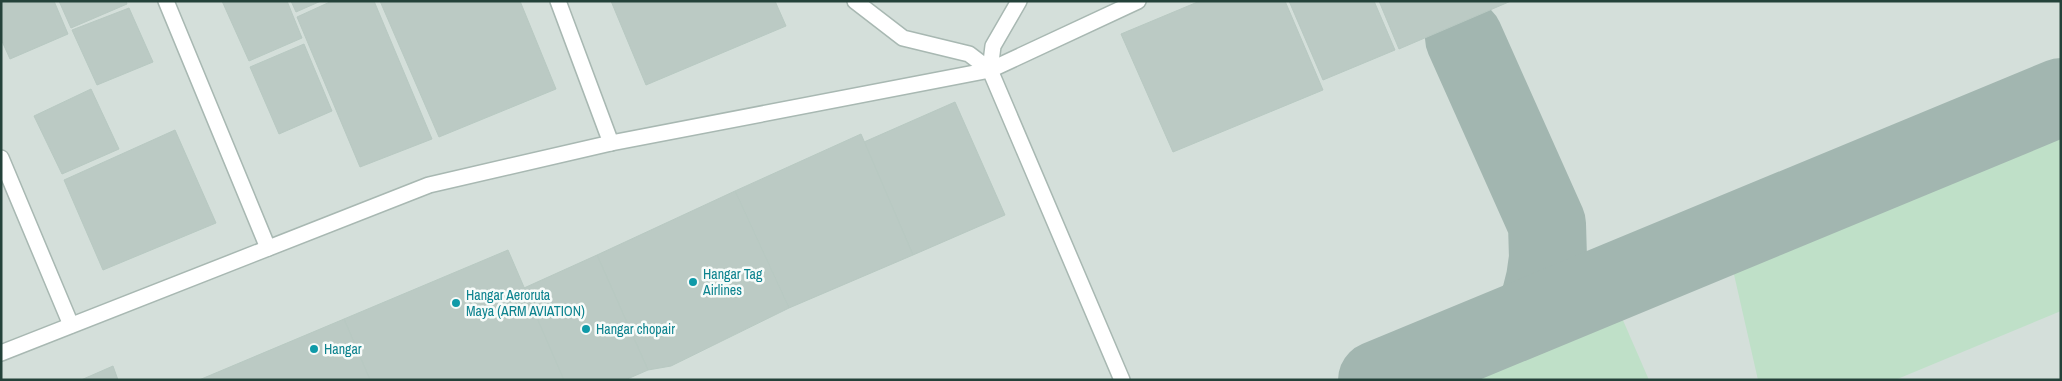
<svg xmlns="http://www.w3.org/2000/svg" width="2062" height="381" viewBox="0 0 2062 381" font-family="'Archivo Narrow',sans-serif">
  <style>
    .built { fill: #d4dfda }
    .green { fill: #bfe0c8 }
    .lines { fill: none; stroke-linecap: round; stroke-linejoin: round }
    .taxiway { stroke: #a2b6b0; stroke-width: 78 }
    .building { fill: #bbcac4; stroke: #b8c9c2 }
    .lane-casing { stroke: #a8b8b2; stroke-width: 18 }
    .lane { stroke: #fff; stroke-width: 15 }
    .culture-dot { fill: #0f9aa8; stroke: #f7fbf9; stroke-width: 2 }
    .labels { text-anchor: middle; stroke-width: 5; stroke-linejoin: round; paint-order: stroke }
    .culture-label { font-size: 14px; fill: #0d838f; stroke: #f7fbf9; text-anchor: start }
  </style>
  <rect width="100%" height="100%" fill="#e6efeb"/>
  <rect class="built" x="1" y="1" width="2060" height="379"/>
  <g class="green">
    <path d="M 2061,132 L 2061,311 L 1895,380 L 1758,380 L 1733,270 Z"/>
    <path d="M 1622,318 L 1649,380 L 1473,380 Z"/>
  </g>
  <g class="lines">
    <g class="taxiway">
      <path d="M 1464,38 L 1547,224 L 1548,258 L 1545,279 L 1540,299 L 1531,316"/>
      <path d="M 1377,380 L 2061,97"/>
    </g>
  </g>
  <g class="building">
    <path d="M 1,1 L 54,1 L 68,34 L 10,59 L 1,39 Z"/>
    <path d="M 59,1 L 126,1 L 127,4 L 71,28 Z"/>
    <path d="M 222,1 L 287,1 L 302,38 L 249,61 Z"/>
    <path d="M 291,1 L 321,1 L 296,12 Z"/>
    <path d="M 332,1 L 374,1 L 432,139 L 360,167 L 297,17 Z"/>
    <path d="M 380,1 L 520,1 L 556,89 L 439,137 Z"/>
    <path d="M 611,1 L 775,1 L 786,26 L 646,85 Z"/>
    <path d="M 1200,1 L 1285,1 L 1323,90 L 1173,152 L 1121,34 Z"/>
    <path d="M 1289,1 L 1374,1 L 1395,50 L 1323,80 Z"/>
    <path d="M 1379,1 L 1511,1 L 1399,49 Z"/>
    <path d="M 129,8 L 153,62 L 97,85 L 72,30 Z"/>
    <path d="M 304,44 L 332,111 L 279,134 L 250,67 Z"/>
    <path d="M 91,89 L 119,149 L 62,174 L 34,116 Z"/>
    <path d="M 955,102 L 1005,215 L 913,255 L 864,142 Z"/>
    <path d="M 175,130 L 216,223 L 103,270 L 64,180 Z"/>
    <path d="M 861,134 L 913,255 L 789,308 L 735,191 Z"/>
    <path d="M 735,191 L 789,308 L 671,366 L 648,370 L 597,255 Z"/>
    <path d="M 508,250 L 564,380 L 370,380 L 344,319 Z"/>
    <path d="M 597,255 L 648,370 L 625,380 L 564,380 L 524,288 Z"/>
    <path d="M 344,319 L 370,380 L 199,380 Z"/>
    <path d="M 113,366 L 118,380 L 81,380 Z"/>
  </g>
  <g class="lines">
    <defs>
      <g id="lane">
        <path d="M 166,1 L 268,248"/>
        <path d="M 558,1 L 611,143"/>
        <path d="M 855,1 L 903,38 L 969,54 L 990,70"/>
        <path d="M 1019,1 L 993,46 L 990,70 L 1122,380"/>
        <path d="M 1,158 L 71,325"/>
        <path d="M 1,353 L 429,185 L 611,143 L 990,70 L 1138,1"/>
      </g>
    </defs>
    <use href="#lane" class="lane-casing"/>
    <use href="#lane" class="lane"/>
  </g>
  <g class="culture-dot">
    <circle cx="693" cy="282" r="5"/>
    <circle cx="456" cy="303" r="5"/>
    <circle cx="586" cy="329" r="5"/>
    <circle cx="314" cy="349" r="5"/>
  </g>
  <g class="labels">
    <g class="culture-label">
      <text x="703" y="279">Hangar Tag<tspan x="703" dy="16">Airlines</tspan></text>
      <text x="466" y="300">Hangar Aeroruta<tspan x="466" dy="16">Maya (ARM AVIATION)</tspan></text>
      <text x="596" y="334">Hangar chopair</text>
      <text x="324" y="354">Hangar</text>
    </g>
  </g>
  <rect width="2062" height="381" fill="none" stroke="#24423a" stroke-width="5"/>
</svg>
